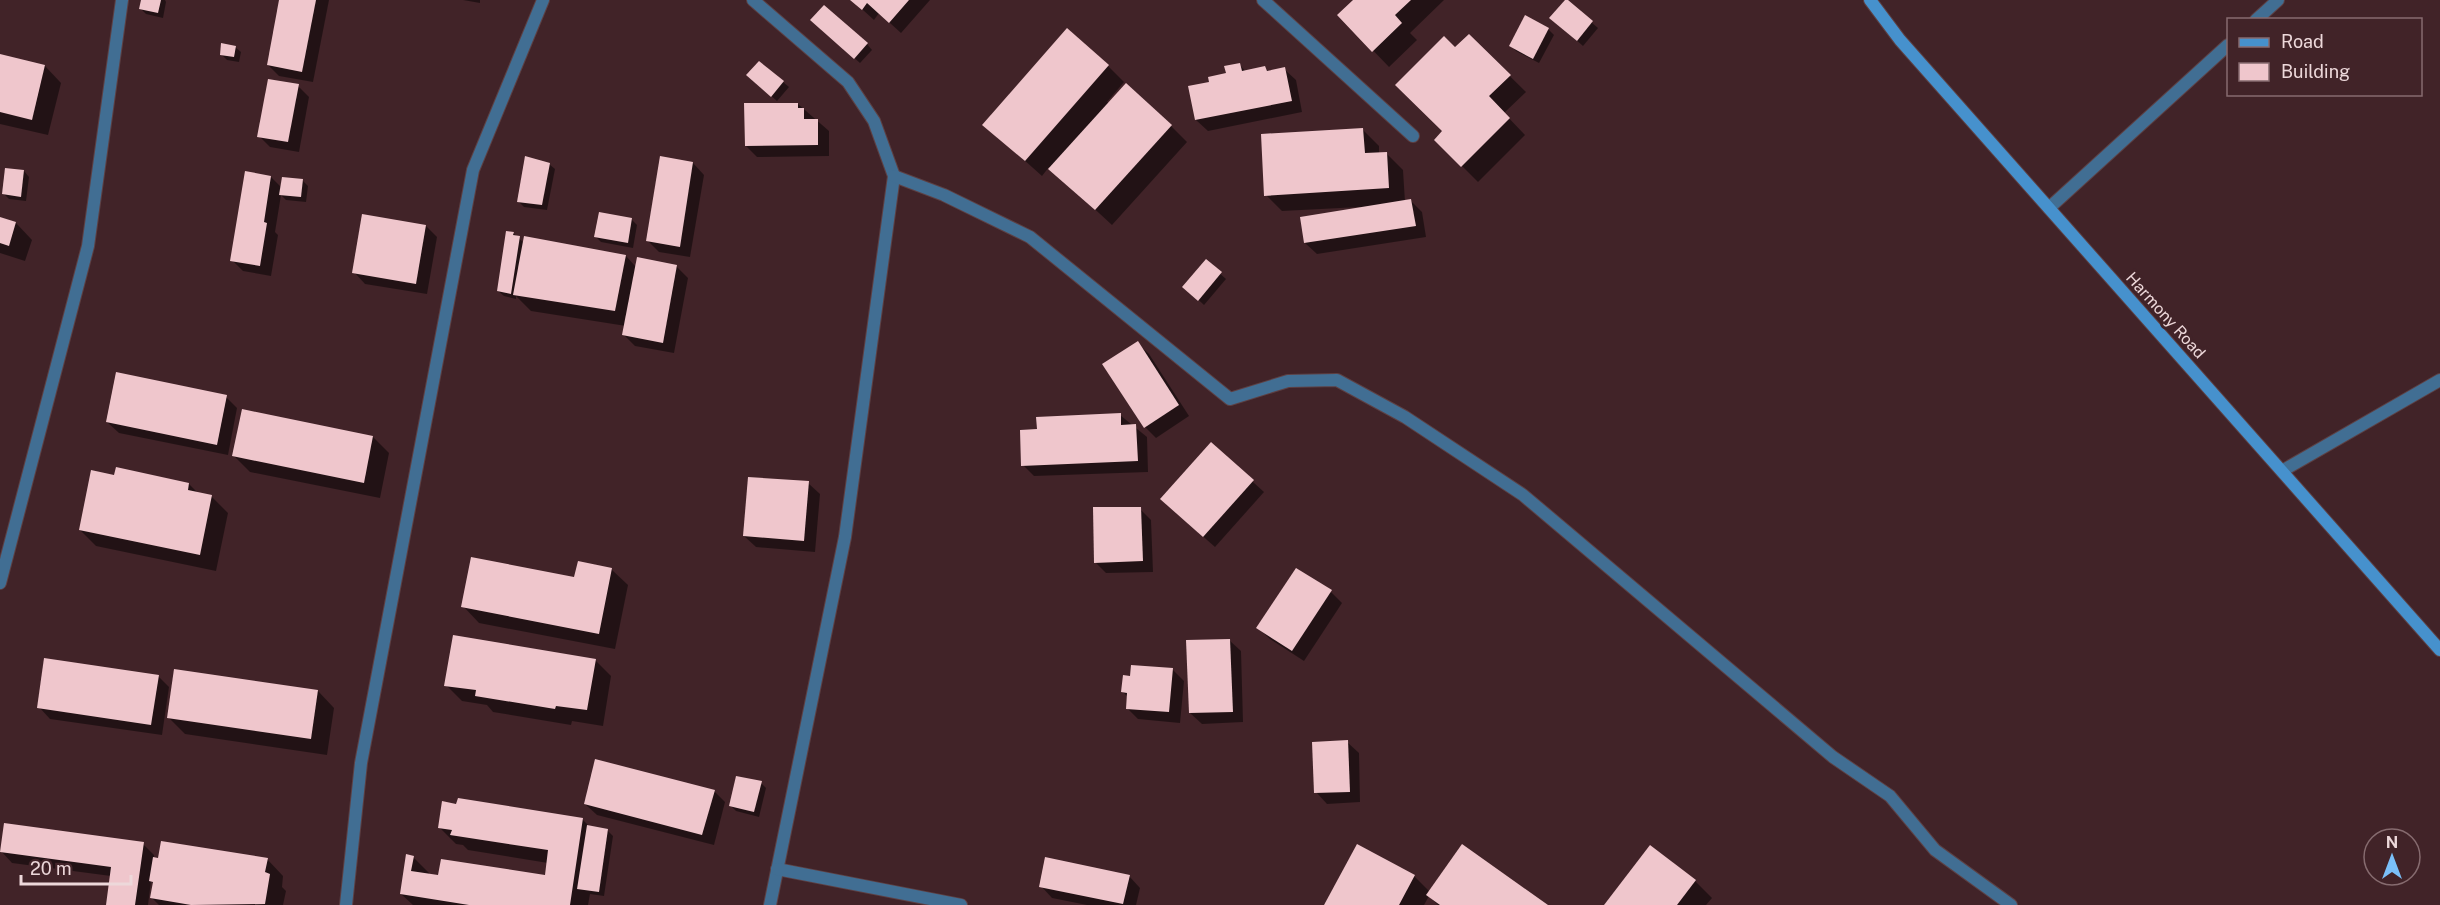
<svg xmlns="http://www.w3.org/2000/svg" width="2440" height="905" viewBox="0 0 2440 905" font-family="'Public Sans',sans-serif">
  <style>
    .shadow { fill: #0007 }
    .building { fill: #efc6cc }
    .lines { fill: none; stroke-linecap: round; stroke-linejoin: round }
    .street-casing { stroke: #5d4044; stroke-width: 14 }
    .secondary-casing { stroke: #5d4044; stroke-width: 14 }
    .street { stroke: #416e93; stroke-width: 12 }
    .secondary { stroke: #4691cd; stroke-width: 12 }
    .labels { text-anchor: middle; stroke-width: 6; stroke-linejoin: round; paint-order: stroke }
    .street-label { font-size: 16px; fill: #edd8da; stroke: #412328 }
  </style>
  <rect width="100%" height="100%" fill="#412328"/>
  <g class="shadow">
    <path d="M 143,0 L 165,0 L 166,2 L 163,18 L 146,14 L 141,9 Z"/>
    <path d="M 281,0 L 329,0 L 313,82 L 279,76 L 268,65 Z"/>
    <path d="M 463,0 L 480,0 L 480,3 Z"/>
    <path d="M 852,0 L 930,0 L 901,33 L 879,13 L 874,20 Z"/>
    <path d="M 1355,0 L 1444,0 L 1410,33 L 1417,40 L 1389,67 L 1339,15 Z"/>
    <path d="M 1566,1 L 1598,28 L 1583,46 L 1557,23 Z"/>
    <path d="M 1526,17 L 1548,29 L 1554,35 L 1539,63 L 1516,51 L 1511,46 Z"/>
    <path d="M 817,25 L 867,44 L 872,50 L 860,63 Z"/>
    <path d="M 1469,36 L 1526,92 L 1504,113 L 1525,135 L 1478,182 L 1436,140 L 1444,131 L 1455,50 Z"/>
    <path d="M 235,47 L 241,52 L 239,62 L 227,60 L 221,54 Z"/>
    <path d="M 0,56 L 45,66 L 61,83 L 48,135 L 0,124 Z"/>
    <path d="M 1240,65 L 1246,72 L 1265,68 L 1269,72 L 1284,69 L 1296,80 L 1302,112 L 1208,131 L 1196,120 L 1211,83 L 1228,74 Z"/>
    <path d="M 1108,66 L 1124,82 L 1107,102 L 1171,126 L 1187,142 L 1112,225 L 1049,167 L 1042,176 L 984,124 Z"/>
    <path d="M 753,80 L 783,82 L 789,87 L 777,101 Z"/>
    <path d="M 298,86 L 309,97 L 299,152 L 270,147 L 259,136 Z"/>
    <path d="M 798,104 L 829,131 L 829,156 L 757,157 L 746,146 Z"/>
    <path d="M 1363,130 L 1379,146 L 1379,154 L 1387,154 L 1403,170 L 1405,202 L 1411,201 L 1422,212 L 1426,237 L 1317,254 L 1305,243 L 1361,209 L 1360,207 L 1282,211 L 1266,195 Z"/>
    <path d="M 693,163 L 704,175 L 690,257 L 659,252 L 648,241 Z"/>
    <path d="M 549,164 L 555,169 L 547,210 L 524,207 L 519,202 Z"/>
    <path d="M 24,171 L 29,177 L 26,201 L 9,199 L 4,194 Z"/>
    <path d="M 271,177 L 282,188 L 303,181 L 308,186 L 306,202 L 286,200 L 281,195 L 275,232 L 278,235 L 271,276 L 243,271 L 232,260 Z"/>
    <path d="M 0,218 L 16,223 L 32,240 L 25,261 L 0,253 Z"/>
    <path d="M 631,219 L 637,225 L 633,248 L 601,242 L 596,237 Z"/>
    <path d="M 426,226 L 437,237 L 427,294 L 365,284 L 354,272 Z"/>
    <path d="M 513,233 L 524,243 L 626,256 L 636,267 L 676,266 L 688,278 L 674,353 L 635,346 L 624,335 L 626,326 L 531,311 L 516,296 L 516,299 L 504,296 L 498,291 Z"/>
    <path d="M 1206,261 L 1226,279 L 1204,305 L 1190,292 Z"/>
    <path d="M 1137,343 L 1149,354 L 1189,416 L 1156,438 L 1145,427 Z"/>
    <path d="M 226,397 L 237,408 L 228,455 L 119,433 L 107,422 Z"/>
    <path d="M 1120,415 L 1147,437 L 1148,472 L 1034,476 L 1023,465 L 1039,431 Z"/>
    <path d="M 373,437 L 389,453 L 380,498 L 250,472 L 234,456 Z"/>
    <path d="M 1211,444 L 1264,492 L 1215,547 L 1173,510 Z"/>
    <path d="M 115,477 L 189,484 L 199,494 L 212,497 L 228,513 L 216,571 L 96,546 L 80,530 Z"/>
    <path d="M 808,483 L 820,494 L 815,552 L 756,547 L 744,536 Z"/>
    <path d="M 1140,509 L 1151,520 L 1153,572 L 1106,573 L 1095,562 Z"/>
    <path d="M 611,569 L 628,585 L 615,649 L 479,623 L 463,606 Z"/>
    <path d="M 1331,592 L 1342,603 L 1304,661 L 1270,639 L 1258,628 Z"/>
    <path d="M 1229,640 L 1241,651 L 1243,722 L 1202,724 L 1190,713 Z"/>
    <path d="M 595,660 L 611,676 L 603,726 L 572,721 L 571,725 L 493,712 L 487,705 L 462,701 L 446,685 Z"/>
    <path d="M 1173,670 L 1184,681 L 1180,723 L 1138,719 L 1127,708 L 1128,697 L 1123,692 Z"/>
    <path d="M 158,676 L 169,687 L 162,735 L 50,719 L 39,707 Z"/>
    <path d="M 318,691 L 334,708 L 327,755 L 185,734 L 169,718 Z"/>
    <path d="M 1347,742 L 1359,753 L 1360,802 L 1327,804 L 1316,792 Z"/>
    <path d="M 761,783 L 766,788 L 759,817 L 736,811 L 731,806 Z"/>
    <path d="M 714,791 L 725,802 L 714,845 L 597,815 L 585,804 Z"/>
    <path d="M 582,819 L 591,828 L 607,830 L 613,836 L 604,896 L 590,894 L 588,905 L 413,905 L 401,894 L 413,857 L 429,873 L 429,876 L 546,877 L 548,863 L 468,850 L 463,845 L 456,844 L 439,827 Z"/>
    <path d="M 143,844 L 154,855 L 154,859 L 267,859 L 283,876 L 282,887 L 286,891 L 283,905 L 159,905 L 152,898 L 154,884 L 151,881 L 148,905 L 107,905 L 111,876 L 12,863 L 1,851 Z"/>
    <path d="M 1650,847 L 1695,881 L 1712,898 L 1706,905 L 1606,905 Z"/>
    <path d="M 1129,876 L 1140,888 L 1136,905 L 1087,905 L 1052,898 L 1041,886 Z"/>
    <path d="M 1414,876 L 1430,892 L 1545,905 L 1438,905 L 1429,896 L 1424,905 L 1326,905 Z"/>
  </g>
  <g class="building">
    <path d="M 141,0 L 161,0 L 158,13 L 139,9 Z"/>
    <path d="M 279,0 L 316,0 L 302,72 L 267,65 Z"/>
    <path d="M 850,0 L 909,0 L 889,23 L 867,3 L 862,10 Z"/>
    <path d="M 1353,0 L 1411,0 L 1395,15 L 1402,23 L 1372,52 L 1337,15 Z"/>
    <path d="M 1565,0 L 1568,0 L 1593,21 L 1577,41 L 1549,18 Z"/>
    <path d="M 824,5 L 868,43 L 854,59 L 810,20 Z"/>
    <path d="M 1525,15 L 1549,28 L 1533,59 L 1509,46 Z"/>
    <path d="M 1067,28 L 1109,65 L 1025,161 L 982,125 Z"/>
    <path d="M 1469,34 L 1511,75 L 1489,96 L 1510,118 L 1461,167 L 1434,140 L 1442,131 L 1395,85 L 1444,36 L 1455,47 Z"/>
    <path d="M 221,43 L 236,46 L 234,57 L 220,55 Z"/>
    <path d="M 0,54 L 45,65 L 32,120 L 0,112 Z"/>
    <path d="M 759,61 L 784,81 L 771,97 L 746,75 Z"/>
    <path d="M 1240,63 L 1242,71 L 1265,66 L 1267,71 L 1285,67 L 1292,101 L 1195,120 L 1188,86 L 1209,82 L 1208,77 L 1226,73 L 1224,66 Z"/>
    <path d="M 268,79 L 299,84 L 288,142 L 257,137 Z"/>
    <path d="M 1126,83 L 1172,125 L 1095,210 L 1048,169 Z"/>
    <path d="M 744,103 L 798,103 L 798,108 L 804,108 L 804,119 L 818,119 L 818,145 L 745,146 Z"/>
    <path d="M 1363,128 L 1365,153 L 1387,152 L 1389,188 L 1264,196 L 1261,134 Z"/>
    <path d="M 525,156 L 550,163 L 542,205 L 517,202 Z"/>
    <path d="M 660,156 L 693,162 L 680,247 L 646,241 Z"/>
    <path d="M 5,168 L 24,170 L 21,197 L 2,194 Z"/>
    <path d="M 245,171 L 271,176 L 264,222 L 267,223 L 260,266 L 230,261 Z"/>
    <path d="M 282,177 L 303,179 L 301,197 L 279,195 Z"/>
    <path d="M 1411,199 L 1416,226 L 1304,243 L 1300,217 Z"/>
    <path d="M 599,212 L 632,218 L 628,243 L 594,237 Z"/>
    <path d="M 362,214 L 426,225 L 416,284 L 352,273 Z"/>
    <path d="M 0,217 L 16,222 L 9,246 L 0,243 Z"/>
    <path d="M 506,231 L 514,232 L 513,235 L 520,236 L 511,294 L 497,291 Z"/>
    <path d="M 524,236 L 626,255 L 615,311 L 513,295 Z"/>
    <path d="M 637,257 L 677,265 L 663,343 L 622,335 Z"/>
    <path d="M 1206,259 L 1222,272 L 1198,301 L 1182,287 Z"/>
    <path d="M 1138,341 L 1179,405 L 1144,428 L 1102,364 Z"/>
    <path d="M 116,372 L 227,395 L 217,445 L 106,422 Z"/>
    <path d="M 242,409 L 373,436 L 364,483 L 232,456 Z"/>
    <path d="M 1121,413 L 1121,425 L 1136,424 L 1138,461 L 1021,466 L 1020,430 L 1037,429 L 1036,417 Z"/>
    <path d="M 1211,442 L 1254,480 L 1203,537 L 1160,499 Z"/>
    <path d="M 116,467 L 189,483 L 188,490 L 212,495 L 200,555 L 79,530 L 91,470 L 114,475 Z"/>
    <path d="M 748,477 L 809,481 L 804,541 L 743,536 Z"/>
    <path d="M 1093,507 L 1141,507 L 1143,561 L 1094,563 Z"/>
    <path d="M 471,557 L 574,577 L 578,561 L 612,568 L 599,634 L 461,607 Z"/>
    <path d="M 1296,568 L 1332,590 L 1292,651 L 1256,628 Z"/>
    <path d="M 453,635 L 596,659 L 587,710 L 556,706 L 555,709 L 475,696 L 476,690 L 444,686 Z"/>
    <path d="M 1230,639 L 1233,712 L 1189,713 L 1186,640 Z"/>
    <path d="M 44,658 L 159,675 L 151,725 L 37,708 Z"/>
    <path d="M 1131,665 L 1173,668 L 1169,712 L 1126,709 L 1127,693 L 1121,692 L 1123,675 L 1130,676 Z"/>
    <path d="M 174,669 L 318,690 L 311,739 L 167,718 Z"/>
    <path d="M 1348,740 L 1350,792 L 1314,793 L 1312,742 Z"/>
    <path d="M 595,759 L 715,790 L 702,835 L 584,804 Z"/>
    <path d="M 736,776 L 762,781 L 754,812 L 729,806 Z"/>
    <path d="M 458,798 L 583,818 L 570,905 L 469,905 L 400,894 L 406,854 L 414,856 L 411,871 L 438,875 L 441,859 L 545,875 L 548,850 L 450,835 L 452,830 L 438,828 L 442,801 L 456,804 Z"/>
    <path d="M 4,823 L 144,842 L 135,905 L 106,905 L 111,867 L 0,852 Z"/>
    <path d="M 587,825 L 608,829 L 599,892 L 577,889 Z"/>
    <path d="M 161,841 L 268,858 L 265,872 L 270,874 L 265,904 L 191,905 L 150,898 L 153,882 L 149,881 L 153,857 L 158,858 Z"/>
    <path d="M 1357,844 L 1415,875 L 1399,905 L 1324,905 Z"/>
    <path d="M 1462,844 L 1548,905 L 1440,905 L 1426,895 Z"/>
    <path d="M 1650,845 L 1696,880 L 1677,905 L 1604,905 Z"/>
    <path d="M 1045,857 L 1130,875 L 1123,904 L 1039,887 Z"/>
  </g>
  <g class="lines">
    <defs>
      <g id="street">
        <path d="M 753,0 L 848,82 L 874,121 L 894,176 L 845,537 L 770,905"/>
        <path d="M 1263,0 L 1413,136"/>
        <path d="M 2256,20 L 2278,0"/>
        <path d="M 894,176 L 944,195 L 1030,237 L 1230,399 L 1288,381 L 1337,380 L 1405,417 L 1523,495 L 1833,757 L 1890,796 L 1935,850 L 2011,905"/>
        <path d="M 2049,208 L 2228,45"/>
        <path d="M 2282,471 L 2440,380"/>
        <path d="M 0,583 L 88,246 L 122,0"/>
        <path d="M 777,869 L 961,905"/>
        <path d="M 346,905 L 361,763 L 473,170 L 543,0"/>
      </g>
      <path id="secondary" d="M 1870,0 L 1900,40 L 2440,650"/>
    </defs>
    <use href="#street" class="street-casing"/>
    <use href="#secondary" class="secondary-casing"/>
    <use href="#street" class="street"/>
    <use href="#secondary" class="secondary"/>
  </g>
  <g class="labels">
    <g class="street-label">
      <text transform="translate(2166 315) rotate(48)" y="6">Harmony Road</text>
    </g>
  </g>
  <rect x="2227" y="18" width="195" height="78" fill="#412328" stroke="#866b6f" stroke-width="1.5"/>
  <rect x="2239" y="38" width="30" height="9" fill="#4691cd" stroke="#866b6f" stroke-width="1.5"/>
  <text x="2281" y="48" font-size="18" fill="#edd8da">Road</text>
  <rect x="2239" y="63" width="30" height="18" fill="#efc6cc" stroke="#866b6f" stroke-width="1.5"/>
  <text x="2281" y="78" font-size="18" fill="#edd8da">Building</text>
  <g transform="translate(2392 857)"><circle r="28" fill="#412328" stroke="#866b6f" stroke-width="1.5"/>
  <path d="M0-4.5L10 22L0 15L-10 22Z" fill="#7abff8"/>
  <text y="-9" font-size="16" font-weight="bold" text-anchor="middle" fill="#edd8da">N</text>
  </g>
  <path d="M21 875v9h110v-9" fill="none" stroke="#edd8da" stroke-width="3"/>
  <text x="30" y="875" font-size="18" fill="#edd8da" stroke="#412328" stroke-width="4.5" paint-order="stroke">20 m</text>
</svg>
